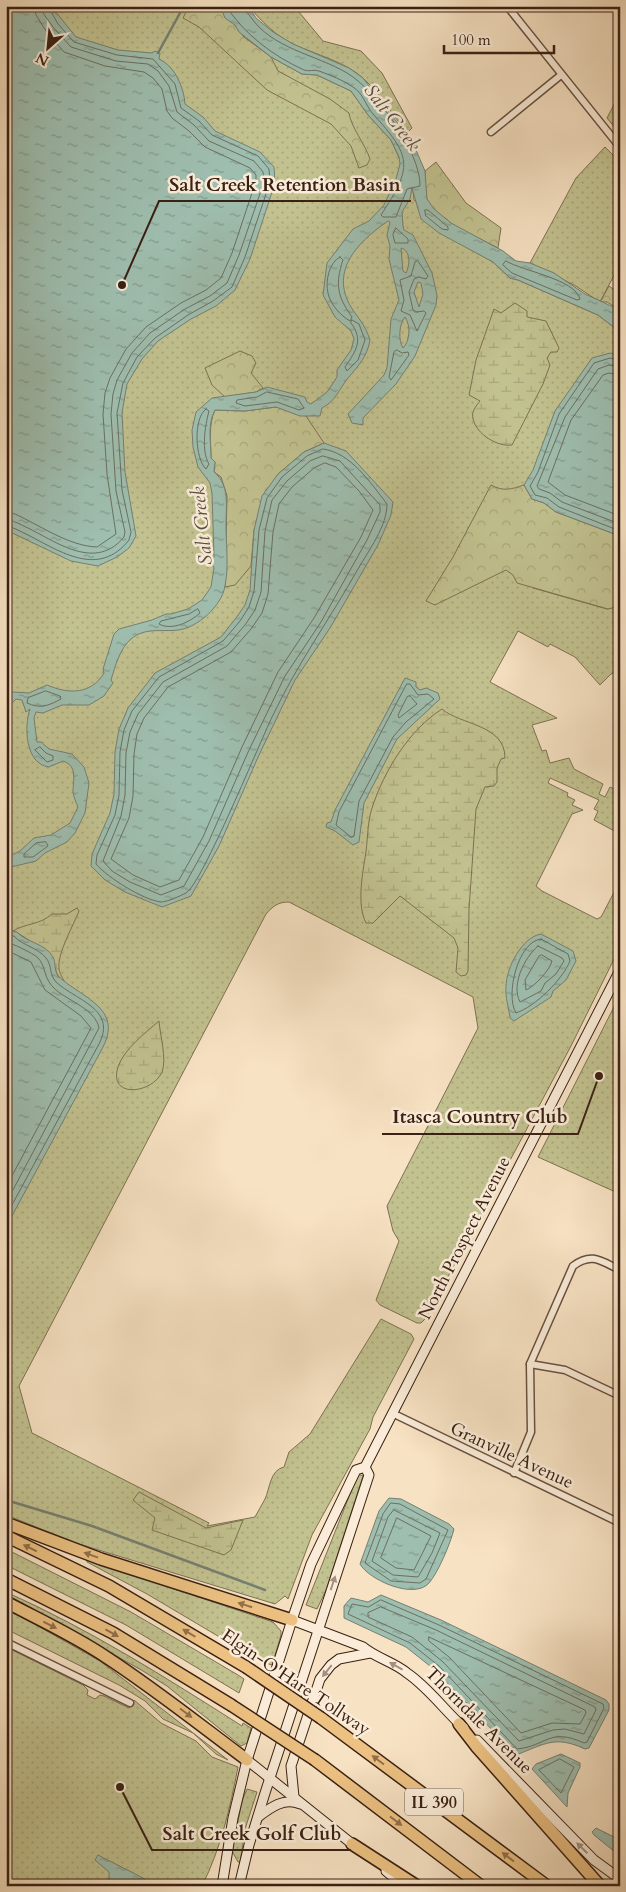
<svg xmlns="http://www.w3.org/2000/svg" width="626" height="1892" viewBox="0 0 626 1892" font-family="Cardo,serif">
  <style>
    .green { fill: url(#green-dots); stroke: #7e7152 }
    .forest { fill: url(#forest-crowns); stroke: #7e7152 }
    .wetland { fill: url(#wetland-marsh); stroke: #7e7152 }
    .water { fill: url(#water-ripples); stroke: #767f71; fill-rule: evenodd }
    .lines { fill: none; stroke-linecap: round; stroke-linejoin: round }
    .shore { stroke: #6c6f61; stroke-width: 1 }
    .stream { stroke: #767f71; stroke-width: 2.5 }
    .street-casing { stroke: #68503f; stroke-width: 9 }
    .secondary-casing { stroke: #392013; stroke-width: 11 }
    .highway-casing { stroke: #392013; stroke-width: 14 }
    .street { stroke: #faecd8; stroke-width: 6 }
    .secondary { stroke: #faecd8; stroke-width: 9 }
    .highway { stroke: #ecc182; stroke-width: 11 }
    .highway-bridge-casing { stroke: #392013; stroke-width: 14; stroke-linecap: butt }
    .highway-bridge { stroke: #ecc182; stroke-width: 11 }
    .oneway { fill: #92704a }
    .oneway2 { fill: #a3907f }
    .labels { text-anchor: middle; stroke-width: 5; stroke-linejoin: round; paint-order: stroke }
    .shield { fill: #faecd8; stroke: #735d4e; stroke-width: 1 }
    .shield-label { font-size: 16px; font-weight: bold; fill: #392013 }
    .street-label { font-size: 18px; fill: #392013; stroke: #faecd8 }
    .water-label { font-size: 19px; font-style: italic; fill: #574f42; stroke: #faecd8 }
    .leader { fill: none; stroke: #392013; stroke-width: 2 }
    .callout-dot { fill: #392013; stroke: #faecd8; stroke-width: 2 }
    .callout-label { font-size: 19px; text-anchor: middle; font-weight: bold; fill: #392013; stroke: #faecd8; stroke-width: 5; stroke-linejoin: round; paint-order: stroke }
  </style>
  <defs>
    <pattern id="green-dots" width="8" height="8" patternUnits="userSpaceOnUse" patternTransform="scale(1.25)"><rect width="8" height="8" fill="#c2c290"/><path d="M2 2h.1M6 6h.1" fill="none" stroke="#a7a67b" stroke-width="1.8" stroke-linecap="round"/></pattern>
    <pattern id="forest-crowns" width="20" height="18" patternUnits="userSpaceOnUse" patternTransform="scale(1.25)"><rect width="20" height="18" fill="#c2c290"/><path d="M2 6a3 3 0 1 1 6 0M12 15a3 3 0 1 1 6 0" fill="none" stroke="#a7a67b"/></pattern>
    <pattern id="wetland-marsh" width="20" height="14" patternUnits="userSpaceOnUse" patternTransform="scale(1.25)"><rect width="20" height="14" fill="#c2c290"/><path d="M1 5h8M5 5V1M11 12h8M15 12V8" fill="none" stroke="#a7a67b"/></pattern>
    <pattern id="water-ripples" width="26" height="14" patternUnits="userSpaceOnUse" patternTransform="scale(1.25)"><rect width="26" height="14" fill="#9ebeaf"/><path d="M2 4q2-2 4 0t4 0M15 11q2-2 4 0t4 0" fill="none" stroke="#829a8d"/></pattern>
  </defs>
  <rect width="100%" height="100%" fill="#f7e2c3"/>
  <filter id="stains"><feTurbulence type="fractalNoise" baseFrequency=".004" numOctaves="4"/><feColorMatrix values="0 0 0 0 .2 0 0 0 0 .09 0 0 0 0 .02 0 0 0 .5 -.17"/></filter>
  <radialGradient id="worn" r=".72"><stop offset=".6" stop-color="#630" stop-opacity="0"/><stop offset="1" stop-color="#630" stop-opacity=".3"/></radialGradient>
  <g class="green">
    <path d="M 6,6 L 220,6 L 271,57 L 302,74 L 317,75 L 351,91 L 368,115 L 391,140 L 413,188 L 414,200 L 472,250 L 493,262 L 510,278 L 518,280 L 598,315 L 620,332 L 620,589 L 533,588 L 607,609 L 620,606 L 620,670 L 611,674 L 600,685 L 575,657 L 550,644 L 548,647 L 518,631 L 490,682 L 557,718 L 532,725 L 542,751 L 546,750 L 550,763 L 569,758 L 574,769 L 603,784 L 599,794 L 605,797 L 610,787 L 620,792 L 618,820 L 620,834 L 594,820 L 598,811 L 594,809 L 599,800 L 550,778 L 548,783 L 568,793 L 567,796 L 575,800 L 572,805 L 583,810 L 572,814 L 536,886 L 542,891 L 597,919 L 601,917 L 620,881 L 620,947 L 571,1046 L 426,1318 L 421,1323 L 417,1323 L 380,1305 L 376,1300 L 399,1241 L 393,1231 L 387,1206 L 478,1028 L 473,997 L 289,902 C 278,902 273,906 266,914 L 19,1386 L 32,1433 L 209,1523 L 207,1526 L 255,1517 C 258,1511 262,1505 265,1499 C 270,1488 270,1470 284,1467 L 289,1452 L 310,1434 L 381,1319 L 411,1334 L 414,1339 L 373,1417 L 370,1429 L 312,1535 L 288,1599 L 285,1596 L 275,1604 L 79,1544 L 6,1515 Z"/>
    <path d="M 248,6 L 294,6 L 323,41 L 361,51 L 382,73 L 412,128 L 407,133 C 393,115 380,94 364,79 C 346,62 317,55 295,45 C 275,36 262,21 248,6 Z"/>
    <path d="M 620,93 L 620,134 L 607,118 Z"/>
    <path d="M 605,147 L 620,162 L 620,264 L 600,302 L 574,285 L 530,263 L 576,178 Z"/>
    <path d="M 620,995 L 620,1194 L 538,1157 Z"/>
    <path d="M 358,1474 L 363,1476 L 326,1590 L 317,1609 L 306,1605 Z"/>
    <path d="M 6,1549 L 131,1612 L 238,1675 L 244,1679 L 239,1693 L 126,1625 L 6,1565 Z"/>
    <path d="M 87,1560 L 273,1622 L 281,1631 L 281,1635 L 272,1665 L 260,1661 L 147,1594 L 87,1562 Z"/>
    <path d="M 6,1592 C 89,1629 165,1677 242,1726 L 243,1723 L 251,1728 L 247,1743 L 241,1746 L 167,1686 L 143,1671 L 6,1594 Z"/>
    <path d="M 6,1608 L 100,1661 L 228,1760 L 216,1754 L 193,1733 L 163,1719 L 145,1701 L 119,1685 L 6,1629 Z"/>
    <path d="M 6,1647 L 83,1685 L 88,1690 L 87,1695 L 95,1699 L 100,1695 L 104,1696 L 129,1708 L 134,1700 L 161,1723 L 196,1741 L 212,1757 L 238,1767 C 230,1808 221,1848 202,1886 L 6,1886 Z"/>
    <path d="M 247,1789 L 257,1792 L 246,1826 L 240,1862 L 238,1862 L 232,1851 L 242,1801 Z"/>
  </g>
  <g class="forest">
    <path d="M 189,6 L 220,6 L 244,37 L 271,57 L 278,71 L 330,99 L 349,113 C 351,127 365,144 370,159 L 367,165 L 359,168 L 351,146 L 331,124 L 267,90 L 199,27 L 183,18 Z"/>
    <path d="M 436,162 L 466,203 L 501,228 L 498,248 C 478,237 436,221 427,199 C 424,191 425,180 425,171 Z"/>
    <path d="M 609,286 L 620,294 L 620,310 L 607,302 L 600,302 Z"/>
    <path d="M 240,351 L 252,356 L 256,363 L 251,373 L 263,388 L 256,392 L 225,397 L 212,385 L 205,368 Z"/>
    <path d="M 276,407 L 306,416 L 324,443 L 304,452 L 278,474 L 254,530 L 251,566 L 235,585 L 225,587 L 227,496 L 221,477 L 214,472 L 215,462 L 211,459 C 211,442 208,425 215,410 L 245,411 Z"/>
    <path d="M 491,485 C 503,492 512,489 524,485 L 532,499 L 544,503 L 556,512 L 620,536 L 620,606 L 608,609 L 517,583 L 513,575 L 506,570 L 435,605 L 426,601 L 453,557 Z"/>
  </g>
  <g class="wetland">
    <path d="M 515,303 L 527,311 L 527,317 L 546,321 L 559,348 L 557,352 L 551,352 L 547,358 L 550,365 L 543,384 L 512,445 C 498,447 477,435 473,419 C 471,412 476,406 480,401 L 469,395 L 476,360 L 494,309 L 501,313 Z"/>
    <path d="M 442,709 C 460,725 505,724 505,758 L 501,759 L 497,768 L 497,782 L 494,786 L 485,787 L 476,809 L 469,909 L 468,971 L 466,975 L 461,976 L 456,972 L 458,948 L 454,938 L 400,896 L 373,923 L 366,923 C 357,905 362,877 365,858 C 368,842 367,823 372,808 C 384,771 409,730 442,709 Z"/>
    <path d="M 77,908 L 79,911 C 74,924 57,954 59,968 C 59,973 63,978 65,983 C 54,973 58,973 53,963 C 48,953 22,934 13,931 C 26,923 40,925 52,914 L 67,914 Z"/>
    <path d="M 159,1021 C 160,1035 167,1059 162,1072 C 152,1094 108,1099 118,1067 C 124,1049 145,1033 159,1021 Z"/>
    <path d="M 139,1492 L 206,1528 L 243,1520 L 231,1550 L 224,1555 L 152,1530 L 155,1518 L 133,1500 Z"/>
  </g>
  <g class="water">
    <path d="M 6,6 L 51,6 L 76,37 L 118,50 L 152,53 L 155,51 L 160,53 L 159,59 C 175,66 184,88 185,104 L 203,117 L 215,131 L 260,152 L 274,167 L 275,183 L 250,259 L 235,290 L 216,306 L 191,319 L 158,341 L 142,359 L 127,384 L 122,413 L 125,472 L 136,536 L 129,548 L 117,557 L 98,566 L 71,561 L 6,530 Z"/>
    <path d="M 220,6 L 248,6 L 256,18 L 273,32 L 293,44 L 349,68 L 363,78 L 413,143 L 425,171 L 427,199 L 434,209 L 451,223 L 503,251 L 516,261 L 530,263 L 554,273 L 585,294 L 620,310 L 620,332 L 598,315 L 518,280 L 510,278 L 493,262 L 439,233 L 421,219 L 412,188 L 410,199 L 402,212 L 403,226 L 404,230 L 413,235 L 432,273 L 437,295 L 436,305 L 415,356 L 396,384 L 363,418 L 363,425 L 352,423 L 348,414 L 384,375 L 387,368 L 391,319 L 399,300 L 389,259 L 390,246 L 387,235 L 390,222 L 388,221 C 359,241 329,270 351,307 C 359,320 364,322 370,340 C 367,357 359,365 348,378 C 339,389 336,401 322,408 L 320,416 L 300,416 L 276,407 L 245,411 L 215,410 C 207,424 211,442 211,458 L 215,462 L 214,472 C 230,485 226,506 226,525 C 226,544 229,566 225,586 C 222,606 197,628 178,630 C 162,632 145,627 131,639 C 120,648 115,667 111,680 L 113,683 L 104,696 L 89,705 L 62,705 L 43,713 L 36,712 L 34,718 L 37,742 L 41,742 L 49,749 L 72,754 L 84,767 L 89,783 L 85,813 L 75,833 L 67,842 L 45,853 L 36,861 L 11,867 L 6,873 L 6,861 L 10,856 L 20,851 L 34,838 L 51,835 L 70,823 L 78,807 C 76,802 74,798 73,792 C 73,780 78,766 63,761 L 49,767 C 25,764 24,726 30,709 L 26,712 L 22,700 L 16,699 L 6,709 L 6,698 L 13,692 L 29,693 L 47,685 C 68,694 91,695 104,673 L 103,669 L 114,634 L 119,629 L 152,620 L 166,614 L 171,614 L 188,609 L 202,600 L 211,587 L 214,568 L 211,562 L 214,557 L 212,493 L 210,483 L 198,467 L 193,447 L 192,430 L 196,412 L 212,398 L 256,392 L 267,387 L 305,397 L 307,402 L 311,404 L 327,392 L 337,377 L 337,370 L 351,350 L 354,339 L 351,331 L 335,317 L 323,295 L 327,263 L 353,229 L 369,221 L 384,205 L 396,179 L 400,164 L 399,157 L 391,140 L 368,115 L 351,91 L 317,75 L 302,74 L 271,57 L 239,32 L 235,25 L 225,18 ZM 401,248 C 411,251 410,265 406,273 L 403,271 ZM 418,282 L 421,283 L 423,294 L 419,307 L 414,292 ZM 405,317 C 411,326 410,341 403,348 C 398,340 399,324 405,317 Z"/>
    <path d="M 610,353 L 620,357 L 620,536 L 556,512 L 544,503 L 532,499 L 524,485 L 533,470 L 555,411 L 592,358 Z"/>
    <path d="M 324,443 L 346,451 L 393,502 L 391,515 L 378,545 L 330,628 L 295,680 L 259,755 L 219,846 L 191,896 L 162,907 L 125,892 L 105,880 L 91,866 L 92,854 L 110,813 L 114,794 L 115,752 L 119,729 L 128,708 L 155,673 L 221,637 L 236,618 L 245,605 L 250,590 L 254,530 L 262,496 L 278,474 L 304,452 Z"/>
    <path d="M 405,678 L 416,682 L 416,687 L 420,690 L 426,688 L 438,693 L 440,699 L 397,739 L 364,803 L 359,842 L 353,845 L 335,831 L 326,827 L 327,823 L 331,822 L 335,810 Z"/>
    <path d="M 6,931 L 17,932 C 27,943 45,943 53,957 C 56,963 54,970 58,976 C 82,998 123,1008 103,1047 L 6,1227 Z"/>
    <path d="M 541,934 L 573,951 L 576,961 L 566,980 L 553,991 L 551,997 L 514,1021 L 510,1018 C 509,1008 505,997 506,987 C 506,968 522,937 541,934 Z"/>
    <path d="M 389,1498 L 401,1499 L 449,1524 L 454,1529 C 451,1542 438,1573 429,1583 C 414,1600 369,1580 360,1564 L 379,1511 Z"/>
    <path d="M 381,1595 L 441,1620 L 606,1700 L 609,1704 L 609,1710 L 589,1748 L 585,1749 C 555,1735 545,1744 516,1755 L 435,1670 L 406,1647 L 344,1618 L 344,1606 L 351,1598 L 368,1602 Z"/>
    <path d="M 561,1754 L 580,1763 L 580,1767 L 568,1793 L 567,1807 L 532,1769 L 536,1764 Z"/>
    <path d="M 596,1828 L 620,1840 L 620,1856 L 594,1835 L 592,1832 Z"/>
    <path d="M 98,1855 L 145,1879 L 146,1883 L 144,1886 L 127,1886 L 123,1884 L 109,1886 L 109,1872 L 95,1860 Z"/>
  </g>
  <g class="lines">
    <g class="shore">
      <path d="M 226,6 C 244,34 273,56 304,70 C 309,72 314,69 319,71 C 330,75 343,80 353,87 C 363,93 366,106 373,114 C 412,157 413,166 381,215 L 383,217 L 396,217 L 407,189 L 420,186 C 421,153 376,90 347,73 C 315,54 272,49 250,16 C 247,12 245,11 245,6"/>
      <path d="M 425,210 L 428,210 L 448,227 L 448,230 L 442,229 L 426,216 Z"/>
      <path d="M 396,228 L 408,239 L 408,243 L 395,243 L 393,235 Z"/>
      <path d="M 340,257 L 343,260 C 335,284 337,296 352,317 L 350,321 C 341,316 330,304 328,293 C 325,282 329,262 340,257 Z"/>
      <path d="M 418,261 L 428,276 L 426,279 L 419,277 L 414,279 L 409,292 L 413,310 L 417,312 L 424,311 L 426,313 L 417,331 L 410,315 L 401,311 L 404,300 L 400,280 L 411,276 L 415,262 Z"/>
      <path d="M 506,261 C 522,271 575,279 580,299 L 577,300 L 512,273 L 503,265 Z"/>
      <path d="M 352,320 L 359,324 L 365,340 L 358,360 L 347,371 L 345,367 C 356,351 364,340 351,323 Z"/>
      <path d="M 397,350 L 402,353 L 408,352 L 409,355 L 391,380 L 389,377 L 394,352 Z"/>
      <path d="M 620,361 L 610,358 L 594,363 L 559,414 L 538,472 L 530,486 L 535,495 L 547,498 L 559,507 L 620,531"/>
      <path d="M 620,367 L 609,365 L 598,369 L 565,417 L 537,486 L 539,489 L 550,493 L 562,502 L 620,524"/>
      <path d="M 620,375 L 609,373 L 603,375 L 571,420 L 548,482 L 565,495 L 620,516"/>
      <path d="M 267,392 L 298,399 L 304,408 L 299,410 L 277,402 L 245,406 L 236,403 L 237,400 L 257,397 Z"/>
      <path d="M 206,409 L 209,411 C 205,426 201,451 209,464 L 206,469 C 195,459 193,418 206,409 Z"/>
      <path d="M 323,449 C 351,453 370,482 387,504 C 387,526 369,550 358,569 C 331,617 298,663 274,713 C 261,739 202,884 186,893 C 180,896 167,902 161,902 C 143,900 107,877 96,864 L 97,855 L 115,815 L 119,795 L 120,752 L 124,730 L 132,711 L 159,677 L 223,641 L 240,621 L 249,607 L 254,591 L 259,530 L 267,498 L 282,477 L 307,456 Z"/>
      <path d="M 323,456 L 340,461 L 380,505 L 380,512 L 367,540 L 321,622 L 285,676 L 249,750 L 209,841 L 184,886 L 161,895 L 130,882 L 112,871 L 103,861 L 121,816 L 125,795 L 126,753 L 130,732 L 138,714 L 163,682 L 227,646 L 245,625 L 255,610 L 261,592 L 265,531 L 272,500 L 287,481 L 310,461 Z"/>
      <path d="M 325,463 L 336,467 L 359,491 L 373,510 L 361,537 L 314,618 L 278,672 L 242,747 L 203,837 L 179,880 L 160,887 L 133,875 L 111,859 L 129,818 L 133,796 L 134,754 L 137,734 L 144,718 L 168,687 L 231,652 L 251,629 L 262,613 L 268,594 L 273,532 L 279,504 L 292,487 L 314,468 Z"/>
      <path d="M 6,512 L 15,514 C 41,526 69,546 97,547 L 116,534 L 107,474 L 103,414 L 105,393 L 110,378 L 126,349 L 146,327 L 181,303 L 206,290 L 221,278 L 232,253 L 256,181 L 256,175 L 250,168 L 205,147 L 189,131 L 172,118 L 167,111 L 162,89 L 153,78 L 144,72 L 105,66 L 64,52 L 46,31 L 36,15 L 34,6"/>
      <path d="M 6,520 C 14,520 21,525 28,528 C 58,543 96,571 124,537 L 125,532 L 116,491 L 111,414 L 113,394 L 117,380 L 132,353 L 150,333 L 185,309 L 210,296 L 227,283 L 239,255 L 264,182 L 263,172 L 254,161 L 209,141 L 194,125 L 177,112 L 169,86 L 158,71 L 148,64 L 116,61 L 71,47 L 53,27 L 43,13 L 42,6"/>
      <path d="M 6,526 C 14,527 21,532 28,535 C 61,552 99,578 129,540 L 131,532 L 122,490 L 117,413 L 123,383 L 137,357 L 155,338 L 188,315 L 213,301 L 232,287 L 245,257 L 270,182 L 269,169 L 258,156 L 212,135 L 199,121 L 181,108 L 175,84 L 153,59 L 117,55 L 74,42 L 58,24 L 48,6"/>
      <path d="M 198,609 L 200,613 C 190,622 172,631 159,624 L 161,621 L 189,614 Z"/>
      <path d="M 407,684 L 410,684 L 418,695 L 428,694 L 434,699 L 406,722 L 393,737 L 359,801 L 354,836 L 351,837 L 336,825 L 339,812 Z"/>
      <path d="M 46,691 L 60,696 L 61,699 C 48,706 40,709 27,703 L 28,698 Z"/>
      <path d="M 410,696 L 417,704 L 399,718 L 398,715 L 407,697 Z"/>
      <path d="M 40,747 L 46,753 L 53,756 L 53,760 L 47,762 L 35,750 Z"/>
      <path d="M 46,842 L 48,846 L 33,857 L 24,857 L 24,854 L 36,843 Z"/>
      <path d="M 6,936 L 14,936 C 23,946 37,947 46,958 C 52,965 49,974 56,982 C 77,1001 117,1009 99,1044 L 6,1216"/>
      <path d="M 541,939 L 568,954 L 570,961 C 562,980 536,1006 516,1013 C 505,995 518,941 541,939 Z"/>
      <path d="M 6,942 C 10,942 34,954 37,957 C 47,966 42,978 56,990 C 69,1001 96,1010 99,1028 L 6,1203"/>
      <path d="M 538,946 L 562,958 L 564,961 L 556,974 L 545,983 L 541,991 L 520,1002 C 511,985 524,958 538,946 Z"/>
      <path d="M 6,950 L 31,962 L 45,990 L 81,1016 L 91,1028 L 6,1187"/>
      <path d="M 542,955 L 552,961 C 550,970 534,987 526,990 L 525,980 L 539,956 Z"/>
      <path d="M 391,1503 L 400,1504 L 448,1530 L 426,1579 L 420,1583 L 391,1581 L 365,1563 L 383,1514 Z"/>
      <path d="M 394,1510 L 440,1533 L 432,1553 L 418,1577 L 393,1575 L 372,1561 L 388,1517 Z"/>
      <path d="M 397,1518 L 431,1536 L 414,1570 L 396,1568 L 381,1558 Z"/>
      <path d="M 381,1600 L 439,1625 L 603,1704 L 604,1708 L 587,1742 L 584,1743 C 549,1727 547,1746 517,1749 L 439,1666 L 410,1643 L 348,1614 L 352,1604 L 368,1607 Z"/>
      <path d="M 381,1607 L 436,1630 L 595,1707 L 596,1710 L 584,1734 L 565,1729 L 553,1730 L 519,1741 L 442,1661 L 412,1637 L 368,1617 L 368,1613 Z"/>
      <path d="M 429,1637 L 585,1710 L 586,1713 L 580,1724 L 552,1723 L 521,1733 L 449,1657 L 429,1641 Z"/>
      <path d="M 560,1759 L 574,1767 L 561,1793 L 539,1770 Z"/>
    </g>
    <g class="stream">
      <path d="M 158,53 L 180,13"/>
      <path d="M 6,1500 L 92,1526 L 265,1590"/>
    </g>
    <defs>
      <g id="street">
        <path d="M 507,6 L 620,147"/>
        <path d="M 491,132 L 561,75"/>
        <path d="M 530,1364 L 565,1370 L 620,1396"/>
        <path d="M 392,1413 L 620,1523"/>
        <path d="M 514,1473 L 531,1432 L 530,1364 L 573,1266 C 592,1252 601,1261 620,1270"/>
        <path d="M 6,1642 L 130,1703"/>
      </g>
      <g id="secondary">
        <path d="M 292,1620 L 363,1647 C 376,1658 394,1662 407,1673 C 429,1688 444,1710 464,1728"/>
        <path d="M 477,1740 L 594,1860 L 620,1879"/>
        <path d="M 247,1760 L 356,1847"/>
        <path d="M 294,1797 L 291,1766 L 320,1679 L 331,1665 L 339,1659 L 370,1653"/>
        <path d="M 258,1817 C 270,1808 284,1797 300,1804"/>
        <path d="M 386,1871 L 404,1886"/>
        <path d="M 222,1886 L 233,1818 L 247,1760 L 292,1620 L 311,1564 L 356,1470 L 365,1467 L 620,970"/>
        <path d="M 239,1886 L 249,1845 L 265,1793 L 369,1475 L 365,1467"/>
      </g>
      <g id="highway">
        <path d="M 6,1523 L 101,1559 L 292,1620"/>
        <path d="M 6,1536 L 109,1586 L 246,1667"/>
        <path d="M 6,1579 L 113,1633 L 231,1705"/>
        <path d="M 6,1602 C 40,1620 75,1636 106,1657 C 155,1689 200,1725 247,1760"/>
        <path d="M 321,1718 L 547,1886"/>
        <path d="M 459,1724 L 476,1746 L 600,1886"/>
        <path d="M 315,1760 L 481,1886"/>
        <path d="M 352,1844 L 417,1886"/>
      </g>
    </defs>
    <use href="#street" class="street-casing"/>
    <use href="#secondary" class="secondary-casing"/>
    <use href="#highway" class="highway-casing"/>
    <use href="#street" class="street"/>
    <use href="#secondary" class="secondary"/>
    <use href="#highway" class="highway"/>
    <defs>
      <g id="highway-bridge">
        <path d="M 246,1667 L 321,1718"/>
        <path d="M 231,1705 L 315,1760"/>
      </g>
    </defs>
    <use href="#highway-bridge" class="highway-bridge-casing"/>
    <use href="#highway-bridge" class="highway-bridge"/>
  </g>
  <defs><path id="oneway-solid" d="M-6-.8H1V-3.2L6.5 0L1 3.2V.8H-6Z" transform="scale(1.25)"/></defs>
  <g class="oneway">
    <use href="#oneway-solid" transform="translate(30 1548) rotate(-154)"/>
    <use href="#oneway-solid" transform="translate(91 1555) rotate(-160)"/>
    <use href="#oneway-solid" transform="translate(245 1605) rotate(-162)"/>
    <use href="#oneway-solid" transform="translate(50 1625) rotate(27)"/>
    <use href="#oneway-solid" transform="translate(112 1633) rotate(29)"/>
    <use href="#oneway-solid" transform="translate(189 1633) rotate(-149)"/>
    <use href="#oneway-solid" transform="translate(186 1713) rotate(37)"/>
    <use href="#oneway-solid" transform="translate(378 1760) rotate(-143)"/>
    <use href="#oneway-solid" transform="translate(396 1821) rotate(37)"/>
    <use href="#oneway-solid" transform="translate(508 1857) rotate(-143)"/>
  </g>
  <g class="oneway2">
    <use href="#oneway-solid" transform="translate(333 1583) rotate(-72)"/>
    <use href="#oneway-solid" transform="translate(396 1666) rotate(-151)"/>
    <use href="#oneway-solid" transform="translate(327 1671) rotate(129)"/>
    <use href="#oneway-solid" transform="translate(582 1848) rotate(-135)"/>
  </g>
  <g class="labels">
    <rect class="shield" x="405" y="1788.5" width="58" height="27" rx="4"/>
    <g class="shield-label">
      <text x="434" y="1808">IL 390</text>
    </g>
    <g class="street-label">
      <text transform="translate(464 1238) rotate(-63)" y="6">North Prospect Avenue</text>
      <text transform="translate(512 1455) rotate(25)" y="6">Granville Avenue</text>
      <text transform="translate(296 1682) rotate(34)" y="6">Elgin-O'Hare Tollway</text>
      <text transform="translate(479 1720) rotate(45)" y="6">Thorndale Avenue</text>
    </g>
    <g class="water-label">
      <text transform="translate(393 117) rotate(52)" y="7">Salt Creek</text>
      <text transform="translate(201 526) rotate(-96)" y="7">Salt Creek</text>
    </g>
  </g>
  <path class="leader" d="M122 285L159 201H411M599 1076L578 1134H382M120 1787L152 1850H351"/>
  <g class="callout-dot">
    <circle cx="122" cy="285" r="5"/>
    <circle cx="599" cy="1076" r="5"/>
    <circle cx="120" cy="1787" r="5"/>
  </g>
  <g class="callout-label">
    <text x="285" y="191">Salt Creek Retention Basin</text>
    <text x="480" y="1123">Itasca Country Club</text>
    <text x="252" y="1840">Salt Creek Golf Club</text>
  </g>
  <rect width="626" height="1892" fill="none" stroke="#f7e2c3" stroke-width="25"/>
  <rect x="8" y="8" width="611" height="1877" fill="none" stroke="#392013" stroke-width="2.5"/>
  <rect x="12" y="12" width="601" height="1867" fill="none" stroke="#392013"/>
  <g transform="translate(48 48) rotate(207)" stroke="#faecd8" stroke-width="4" paint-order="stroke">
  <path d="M0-4L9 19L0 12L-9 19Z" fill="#392013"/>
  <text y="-8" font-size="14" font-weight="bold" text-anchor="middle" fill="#392013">N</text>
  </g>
  <path d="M444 45v8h110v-8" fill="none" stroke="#392013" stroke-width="2.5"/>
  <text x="451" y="45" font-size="15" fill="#392013" stroke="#faecd8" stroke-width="4" paint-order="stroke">100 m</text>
  <rect width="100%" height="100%" filter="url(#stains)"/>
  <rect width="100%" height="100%" fill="url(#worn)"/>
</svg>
